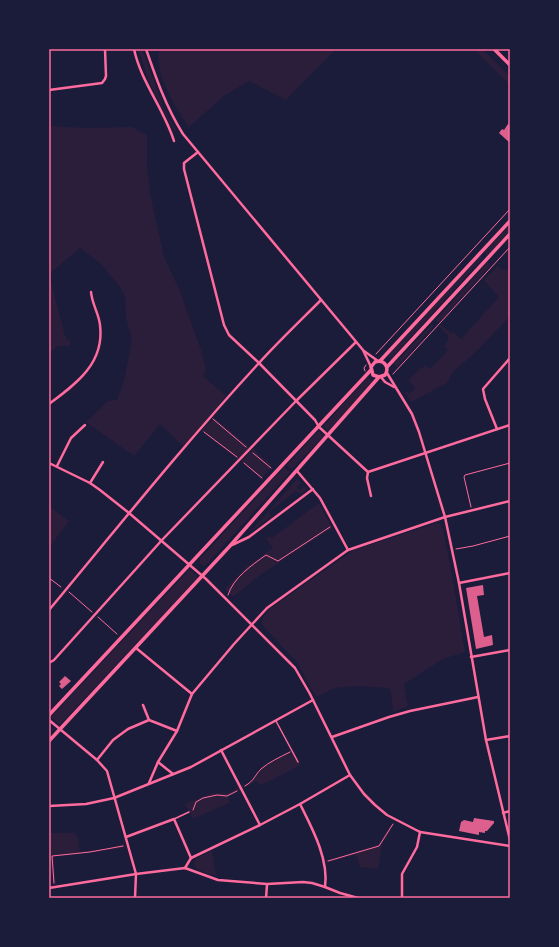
<svg xmlns="http://www.w3.org/2000/svg" width="559" height="947" viewBox="0 0 559 947" font-family="Inter,sans-serif">
  <style>
    .green { fill: #2a1e3b }
    .building { fill: #dd5f8e }
    .lines { fill: none; stroke-linecap: round; stroke-linejoin: round }
    .path { stroke: #ff6b9d; stroke-width: 1 }
    .service { stroke: #ff6b9d; stroke-width: 1.5 }
    .minor { stroke: #ff6b9d; stroke-width: 2.5 }
    .tertiary { stroke: #ff6b9d; stroke-width: 3.5 }
    .neatline { fill: none; stroke: #ff6b9d; stroke-width: 1.5 }
  </style>
  <rect width="100%" height="100%" fill="#1b1b3a"/>
  <g class="green">
    <path d="M 138,49 L 142,49 L 163,106 L 176,130 L 174,131 L 150,84 Z"/>
    <path d="M 160,49 L 336,49 L 286,100 L 249,81 L 225,95 L 189,127 C 176,110 152,69 160,49 Z"/>
    <path d="M 474,49 L 482,49 L 510,76 L 510,85 Z"/>
    <path d="M 49,126 L 87,128 L 132,127 L 147,135 L 147,165 L 150,194 L 164,257 L 180,291 L 202,353 L 206,371 L 203,375 L 204,377 L 226,396 L 184,447 L 160,424 L 134,456 L 86,422 L 108,401 L 117,400 L 124,381 L 132,339 L 126,318 L 125,297 L 121,288 L 101,264 L 80,248 L 49,274 Z"/>
    <path d="M 510,224 L 510,231 L 487,256 L 484,252 Z"/>
    <path d="M 480,256 L 483,258 L 391,359 L 388,356 Z"/>
    <path d="M 487,261 L 491,265 L 439,323 L 436,320 L 481,270 Z"/>
    <path d="M 498,266 L 502,270 L 507,270 L 510,267 L 510,316 L 477,351 L 453,372 L 447,383 L 411,402 L 403,389 L 410,394 L 415,387 L 408,381 L 420,368 L 422,368 L 425,365 L 430,369 L 448,350 L 444,346 L 448,341 L 448,336 L 439,326 L 441,325 L 452,334 L 453,332 L 461,339 L 499,297 L 484,280 Z"/>
    <path d="M 49,275 L 66,339 L 70,340 L 70,346 L 58,346 L 49,353 Z"/>
    <path d="M 432,324 L 434,326 L 397,367 L 393,363 L 400,358 Z"/>
    <path d="M 368,377 L 373,382 L 328,431 L 323,427 Z"/>
    <path d="M 214,418 L 250,447 L 238,460 L 201,431 Z"/>
    <path d="M 318,431 L 324,436 L 292,469 L 287,465 Z"/>
    <path d="M 253,449 L 272,466 L 261,479 L 241,462 Z"/>
    <path d="M 284,467 L 290,472 L 206,565 L 204,566 L 200,564 L 200,559 Z"/>
    <path d="M 297,479 L 301,483 L 297,487 L 300,490 L 304,486 L 307,490 L 301,495 L 296,491 L 269,512 L 271,517 L 249,533 Z"/>
    <path d="M 319,503 L 332,528 L 263,573 L 233,597 L 225,589 L 246,567 L 273,548 L 266,539 L 270,536 L 272,538 Z"/>
    <path d="M 49,506 L 69,521 L 49,548 Z"/>
    <path d="M 437,523 L 440,524 L 443,530 L 451,569 L 465,652 L 443,659 L 404,684 L 408,706 L 393,712 L 391,691 L 389,688 L 355,686 L 335,688 L 316,697 L 297,662 L 262,625 C 261,619 265,614 269,609 L 354,550 Z"/>
    <path d="M 189,570 L 193,572 L 198,577 L 60,725 L 51,717 Z"/>
    <path d="M 293,749 L 301,765 L 272,780 L 260,785 L 257,781 L 229,796 L 229,803 L 193,819 L 185,804 L 213,793 L 228,793 L 253,780 L 261,767 Z"/>
    <path d="M 391,824 L 394,825 L 382,845 L 378,869 L 360,867 L 357,857 L 354,855 L 327,863 L 326,861 L 379,844 Z"/>
    <path d="M 49,833 L 75,833 L 78,839 L 80,852 L 109,848 L 124,844 L 125,848 L 54,857 L 56,884 L 53,885 L 49,856 Z"/>
    <path d="M 212,851 L 216,875 C 210,875 189,869 195,860 C 198,856 208,853 212,851 Z"/>
  </g>
  <g class="building">
    <path d="M 508,124 L 510,125 L 510,143 L 499,133 L 502,129 L 504,130 Z"/>
    <path d="M 483,585 L 484,595 L 477,596 L 484,637 L 492,635 L 493,645 L 476,649 L 466,588 Z"/>
    <path d="M 65,676 L 71,681 L 62,689 L 59,686 L 61,684 L 59,682 Z"/>
    <path d="M 474,818 L 494,821 L 494,823 L 487,831 L 485,831 L 485,833 L 479,832 L 479,835 L 459,831 L 461,822 L 464,820 L 473,822 Z"/>
  </g>
  <g class="lines">
    <g class="path">
      <path d="M 376,354 L 510,209"/>
      <path d="M 365,371 L 364,368 L 366,365"/>
      <path d="M 393,374 L 510,247"/>
      <path d="M 213,419 L 246,447"/>
      <path d="M 204,432 L 237,457"/>
      <path d="M 253,453 L 271,468"/>
      <path d="M 244,463 L 262,478"/>
      <path d="M 471,507 L 464,477 L 465,475 L 510,463"/>
      <path d="M 456,549 L 473,546 L 510,536"/>
      <path d="M 49,578 L 61,587"/>
      <path d="M 69,592 L 92,612"/>
      <path d="M 228,595 C 233,578 252,565 266,555 L 278,561 L 330,527"/>
      <path d="M 98,617 L 117,634"/>
      <path d="M 245,786 C 255,780 254,776 261,769 C 269,762 280,757 290,752"/>
      <path d="M 193,810 L 196,802 L 203,798 L 217,795 L 227,796 L 237,791"/>
      <path d="M 328,861 L 379,846 L 393,824"/>
      <path d="M 54,883 L 52,856 L 90,852 L 123,846"/>
    </g>
    <g class="service">
      <path d="M 276,721 L 298,762"/>
      <path d="M 174,819 L 189,812"/>
    </g>
    <g class="minor">
      <path d="M 134,49 C 141,82 164,109 174,141"/>
      <path d="M 146,49 C 156,78 166,107 183,134 L 363,350 L 371,367"/>
      <path d="M 49,90 L 102,83 L 105,79 L 106,76 L 105,49"/>
      <path d="M 198,152 L 184,163 L 184,169 L 224,325 L 229,335 L 259,363 L 315,420 L 319,427 L 368,472 L 510,425"/>
      <path d="M 364,351 L 378,361"/>
      <path d="M 387,373 L 412,414 L 419,432 L 445,517 L 459,583 L 486,740 L 510,840"/>
      <path d="M 381,377 L 385,382 L 394,387"/>
      <path d="M 49,404 C 76,384 105,363 100,325 C 99,314 92,304 91,292"/>
      <path d="M 497,429 L 485,399 L 483,389 L 510,358"/>
      <path d="M 49,463 L 90,483 L 100,490 L 129,513 L 206,579 L 295,668 L 310,694 L 350,775 L 364,794 L 375,805 L 387,815 L 420,832 L 510,846"/>
      <path d="M 57,466 L 71,438 L 85,425"/>
      <path d="M 297,471 L 320,498 L 348,550"/>
      <path d="M 368,472 L 367,478 L 371,496"/>
      <path d="M 90,483 L 103,462"/>
      <path d="M 232,545 L 249,537 L 313,489"/>
      <path d="M 459,583 L 510,573"/>
      <path d="M 49,610 C 118,527 186,442 259,363 C 279,341 300,321 321,300"/>
      <path d="M 136,648 L 192,694"/>
      <path d="M 471,657 L 510,650"/>
      <path d="M 49,663 L 54,660 L 162,540 L 296,401 L 356,342"/>
      <path d="M 143,705 L 149,720"/>
      <path d="M 49,720 L 97,760 L 107,771 L 136,874 L 135,898"/>
      <path d="M 332,737 L 389,717 L 410,711 L 478,697"/>
      <path d="M 486,740 L 510,736"/>
      <path d="M 221,750 L 260,825"/>
      <path d="M 97,760 L 113,740 L 128,729 L 149,720 L 177,731"/>
      <path d="M 158,762 L 173,774"/>
      <path d="M 149,783 L 158,762 L 177,731 L 192,694 L 234,644 L 267,608 L 348,550 L 445,517 L 510,501"/>
      <path d="M 300,804 C 312,828 329,859 325,887"/>
      <path d="M 49,806 L 86,804 L 114,798 L 191,767 L 313,700"/>
      <path d="M 503,813 L 510,811"/>
      <path d="M 126,837 L 174,819 L 191,858"/>
      <path d="M 185,868 L 191,858 L 260,825 L 300,804 L 350,775"/>
      <path d="M 49,888 L 136,874 L 185,868 L 218,880 L 267,884 L 303,882 L 312,883 L 325,887 L 340,893 L 358,898"/>
      <path d="M 266,898 L 267,885"/>
      <path d="M 402,898 L 402,874 L 417,847 L 420,832"/>
    </g>
    <g class="tertiary">
      <path d="M 494,49 L 510,65"/>
      <path d="M 380,361 L 510,221"/>
      <path d="M 387,367 L 510,234"/>
      <path d="M 49,715 L 371,370"/>
      <path d="M 49,741 L 229,547 L 379,377 L 385,375 C 390,367 384,359 375,362 L 371,367 L 373,375 L 379,377"/>
    </g>
  </g>
  <rect width="559" height="947" fill="none" stroke="#1b1b3a" stroke-width="100"/>
  <rect x="50" y="50" width="459" height="847" class="neatline"/>
</svg>
